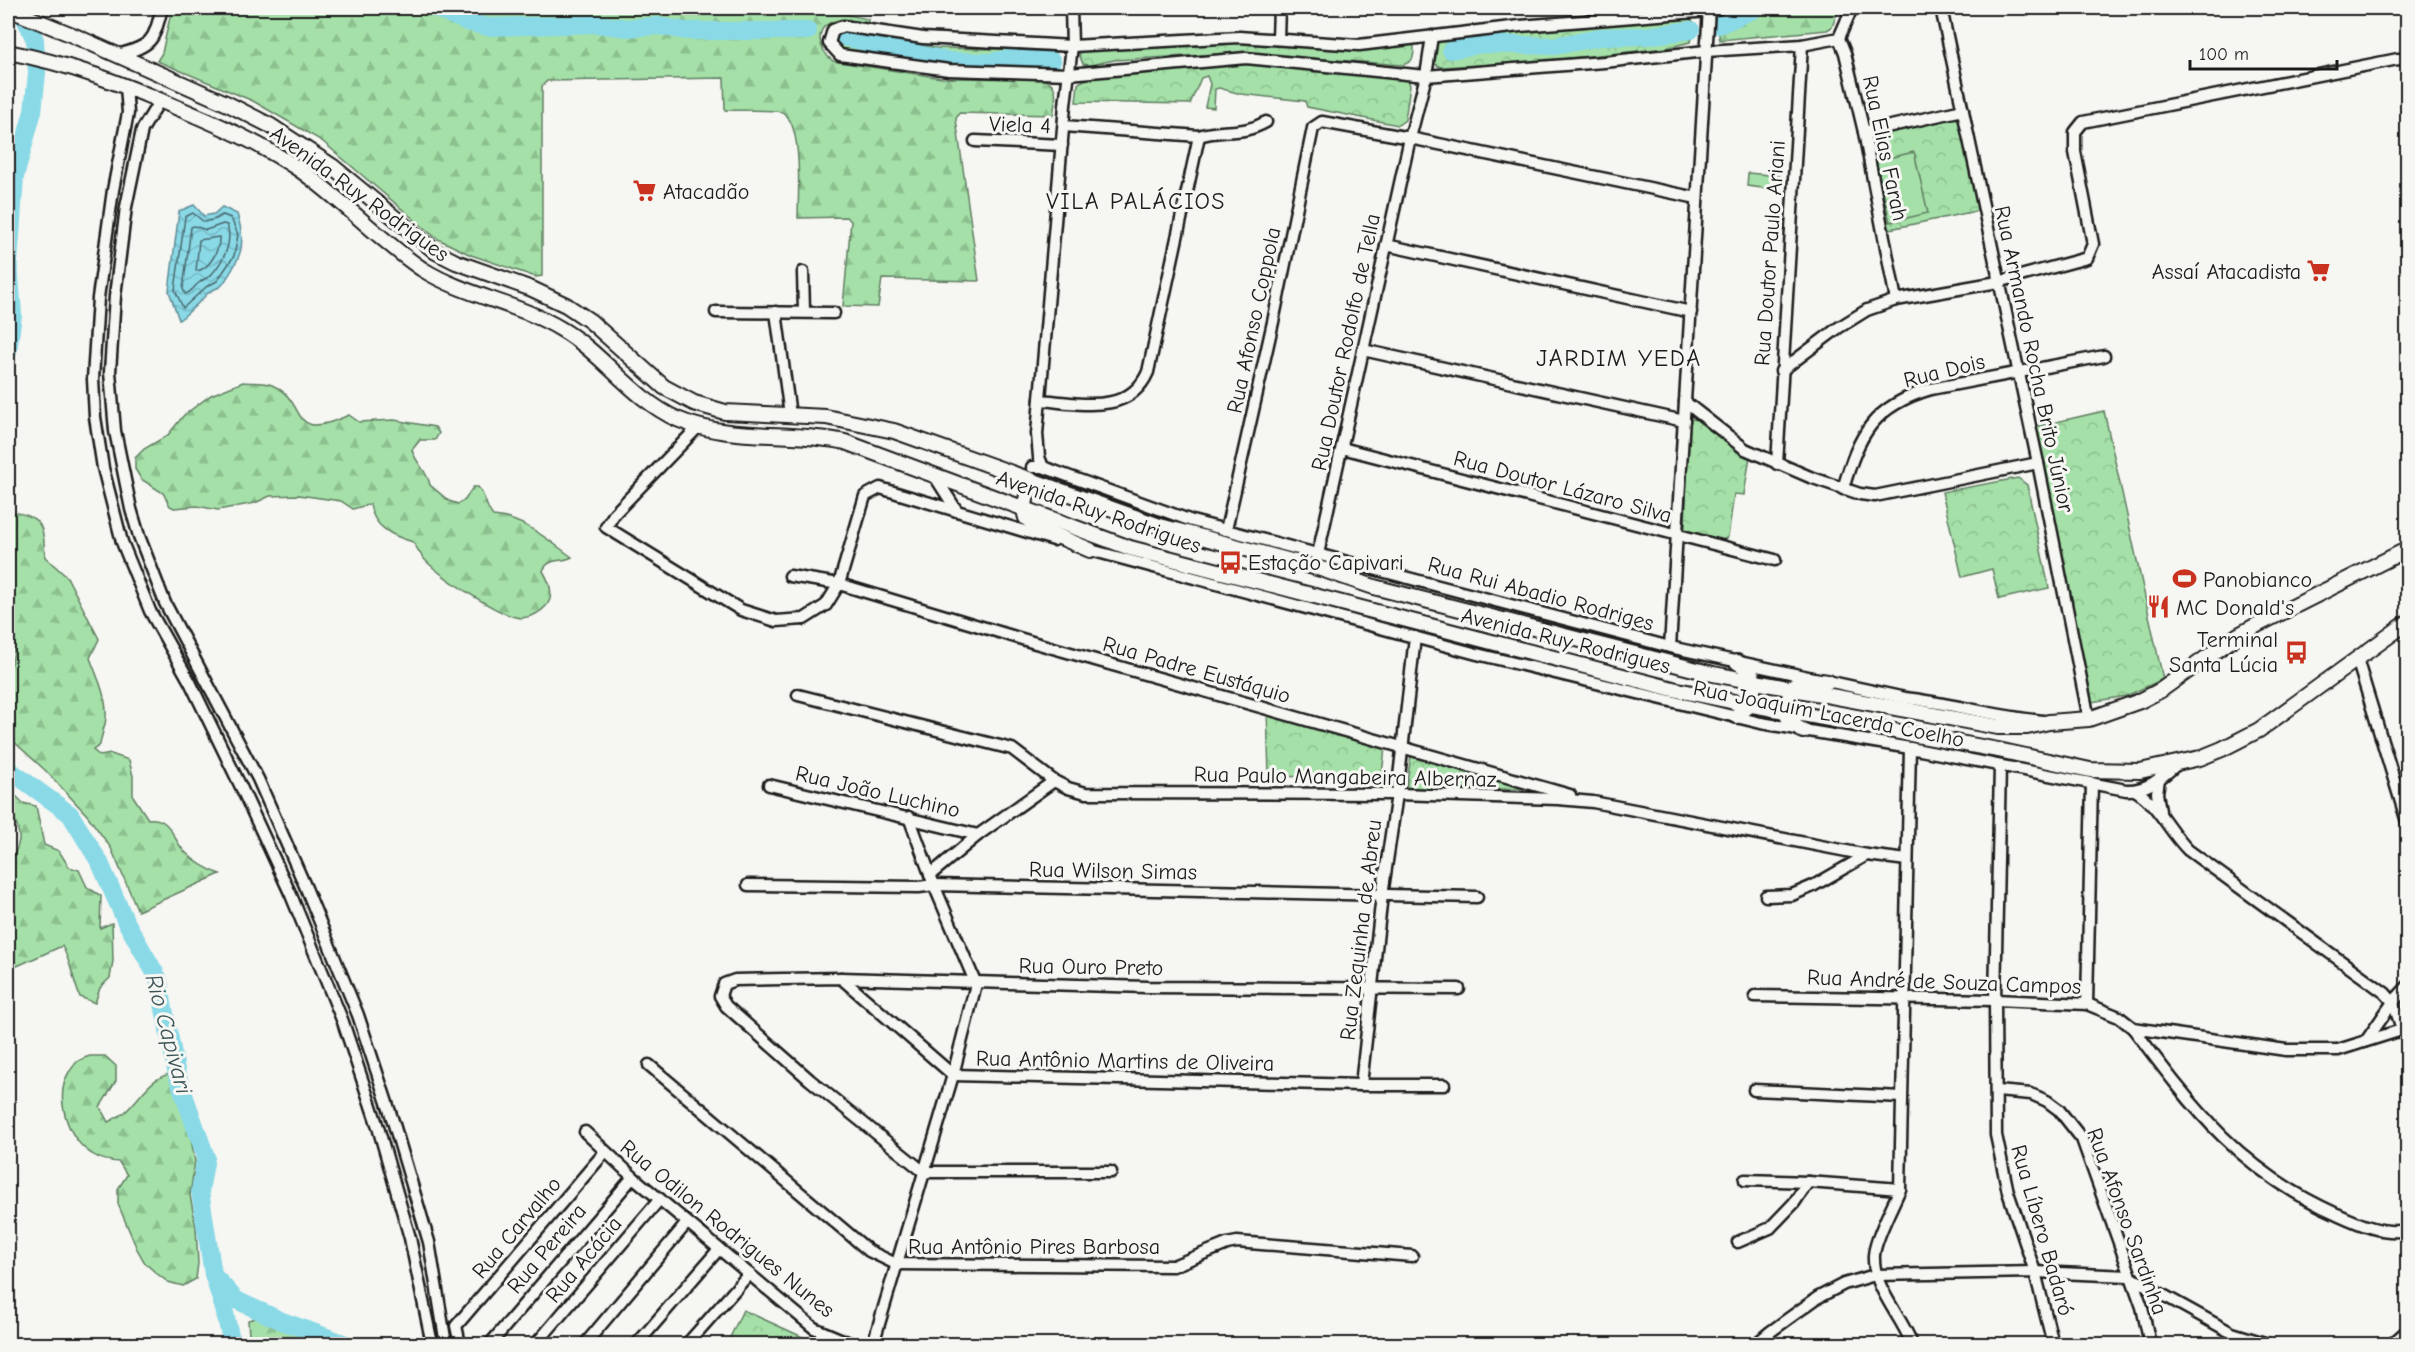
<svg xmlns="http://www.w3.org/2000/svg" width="2415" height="1352" viewBox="0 0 2415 1352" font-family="'Comic Neue',sans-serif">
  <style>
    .forest { fill: url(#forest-firs); stroke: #607e62; stroke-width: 1.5 }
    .park { fill: url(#park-crowns); stroke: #607e62; stroke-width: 1.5 }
    .pitch { fill: #a4e0a7; stroke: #607e62; stroke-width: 1.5 }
    .water { fill: url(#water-waves); stroke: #5e8d96; stroke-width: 1.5 }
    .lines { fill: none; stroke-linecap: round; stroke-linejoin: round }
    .shore { stroke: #48686d; stroke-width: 1.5 }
    .river { stroke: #8ad9e7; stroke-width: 18 }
    .minor-casing { stroke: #1c1c1c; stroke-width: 15 }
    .major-casing { stroke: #1c1c1c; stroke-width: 18 }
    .minor { stroke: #f6f6f2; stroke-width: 10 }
    .major { stroke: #f6f6f2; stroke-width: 14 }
    .labels { text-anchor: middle; stroke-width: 6; stroke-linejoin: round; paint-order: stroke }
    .street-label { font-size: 22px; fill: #1c1c1c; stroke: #f6f6f2 }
    .poi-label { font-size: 22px; fill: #1c1c1c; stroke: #f6f6f2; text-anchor: start }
    .neighbourhood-label { font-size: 24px; letter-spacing: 1.5px; fill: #1c1c1c; stroke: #f6f6f2 }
    .water-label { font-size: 24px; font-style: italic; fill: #3d5559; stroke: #f6f6f2 }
  </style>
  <defs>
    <pattern id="forest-firs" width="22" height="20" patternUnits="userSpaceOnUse" patternTransform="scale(1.5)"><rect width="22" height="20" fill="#a4e0a7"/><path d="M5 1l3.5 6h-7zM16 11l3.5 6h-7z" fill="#8dc08f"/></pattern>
    <pattern id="park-crowns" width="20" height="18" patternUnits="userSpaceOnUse" patternTransform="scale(1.5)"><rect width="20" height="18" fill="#a4e0a7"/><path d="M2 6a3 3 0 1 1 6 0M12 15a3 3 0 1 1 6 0" fill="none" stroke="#8dc08f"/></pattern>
    <pattern id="water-waves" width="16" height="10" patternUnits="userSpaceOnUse" patternTransform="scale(1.5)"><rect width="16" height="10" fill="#8ad9e7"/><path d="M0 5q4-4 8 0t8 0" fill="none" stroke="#76bac6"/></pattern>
  </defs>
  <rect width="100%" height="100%" fill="#f6f6f2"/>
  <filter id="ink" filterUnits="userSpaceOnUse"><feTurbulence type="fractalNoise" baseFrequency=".0167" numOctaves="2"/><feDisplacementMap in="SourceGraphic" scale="12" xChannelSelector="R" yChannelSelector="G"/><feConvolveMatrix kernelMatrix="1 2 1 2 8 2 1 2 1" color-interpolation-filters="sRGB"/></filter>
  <g filter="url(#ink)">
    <g class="forest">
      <path d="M 172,8 L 815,8 L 868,19 L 868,25 C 857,23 846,18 835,21 C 813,27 818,50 833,61 L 942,78 L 1043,79 C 1061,84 1055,101 1053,115 L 959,113 L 956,119 L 979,281 L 882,279 L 878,307 L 843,306 L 851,221 L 846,217 L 798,218 C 798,198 804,120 781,112 C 770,109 738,111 725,110 L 724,78 L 547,81 L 542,86 L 542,276 L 536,277 L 471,255 L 436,238 L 322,141 L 253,101 L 157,61 L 162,53 Z"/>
      <path d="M 1735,8 L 1839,8 L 1832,27 L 1827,30 L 1720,40 L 1716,21 L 1720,12 Z"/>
      <path d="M 243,382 C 252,383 264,382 272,385 C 311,403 285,444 349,415 L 359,422 L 394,420 L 435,427 L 439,433 L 435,440 L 420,440 L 412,450 C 416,464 427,470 430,485 L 449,501 L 458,504 L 465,500 L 473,487 L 478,487 C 486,495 485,507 493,516 C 524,518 548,540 572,557 C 562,563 548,557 543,571 C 549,581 555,596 546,606 C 540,613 531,617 522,618 C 501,618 441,576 426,561 C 421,556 417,548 413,542 C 392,536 373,527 370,504 L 353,509 L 341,501 L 299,495 L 270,496 L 255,503 L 218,510 L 197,506 L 174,508 L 170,506 L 163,493 L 141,479 L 135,469 L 135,458 L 144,449 L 168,435 L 184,415 L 211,395 Z"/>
      <path d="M 8,511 C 43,517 43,523 45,557 L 67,577 L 99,639 L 90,658 C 97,677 107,696 106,717 C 106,724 101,736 100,745 L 93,750 L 100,756 L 111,754 L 129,760 L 133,776 L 133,796 L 148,819 C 171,817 171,836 184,851 C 194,861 206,869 220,874 L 138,911 L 111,848 L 87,815 L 46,771 L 12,740 L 8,732 L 8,681 L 14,651 L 8,639 Z"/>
      <path d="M 16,796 L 23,803 L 36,806 L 44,845 L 59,851 L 69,867 L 79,870 L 87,887 L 101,896 L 100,928 L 112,923 L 113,961 L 110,978 L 100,988 L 95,1003 L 80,997 C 73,980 71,962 62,946 L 8,970 L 8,908 L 11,900 L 10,892 L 8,890 C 7,884 6,876 8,870 C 9,861 18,852 19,839 C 20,824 8,812 10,797 Z"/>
      <path d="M 90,1056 L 105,1056 L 116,1066 L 116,1081 L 100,1107 L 108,1122 C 114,1119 120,1116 125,1112 C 143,1096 151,1073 179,1073 L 189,1113 L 189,1128 L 195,1161 L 190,1195 L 196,1228 L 198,1263 L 196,1279 L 183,1286 L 168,1282 L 156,1273 L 145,1263 L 137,1249 L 118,1204 L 118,1189 L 127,1175 L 119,1162 C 109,1161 101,1160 92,1154 C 67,1139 54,1097 69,1072 C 72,1069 74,1064 78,1061 C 81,1059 86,1057 90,1056 Z"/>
      <path d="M 263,1316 L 293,1326 L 311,1344 L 241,1344 L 249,1336 L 248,1320 Z"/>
    </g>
    <g class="park">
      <path d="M 1689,18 L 1695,23 L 1695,34 L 1690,42 L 1667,48 L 1522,63 L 1440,67 L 1435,64 L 1432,58 L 1437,41 L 1443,38 L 1584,25 Z"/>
      <path d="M 849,33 L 936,48 L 1055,50 L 1056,66 L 965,66 L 911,61 L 843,51 L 839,41 L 843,34 Z"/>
      <path d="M 1234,40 L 1407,42 L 1414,46 C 1414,57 1414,62 1402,65 L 1242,53 L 1114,60 L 1090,65 L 1083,64 L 1079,55 L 1085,48 Z"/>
      <path d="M 1237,63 L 1274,64 L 1403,78 L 1408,80 L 1410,85 L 1405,120 L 1398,125 L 1307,107 L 1305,101 L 1241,94 L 1219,88 L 1215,89 L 1214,108 L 1205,107 L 1210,84 L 1207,76 L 1201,78 L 1190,104 L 1076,102 L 1078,84 C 1089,70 1212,65 1237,63 Z"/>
      <path d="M 1961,114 L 1981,210 L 1885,230 L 1865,134 Z"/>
      <path d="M 2104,411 L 2163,679 L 2126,696 L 2086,703 L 2030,428 Z"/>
      <path d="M 1691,419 L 1699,420 L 1707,428 L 1750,456 L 1744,495 L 1734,494 L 1728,537 L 1723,540 L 1690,533 L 1685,528 L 1689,420 Z"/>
      <path d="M 2018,478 L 2027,485 L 2049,588 L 1999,599 L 1992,569 L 1962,577 L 1942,492 Z"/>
      <path d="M 1267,707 L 1386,738 L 1382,775 L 1269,777 Z"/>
      <path d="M 1411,756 L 1533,789 L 1406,789 Z"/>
      <path d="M 743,1310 L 818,1344 L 727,1344 Z"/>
    </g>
    <g class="pitch">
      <path d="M 1914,152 L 1928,213 L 1890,222 L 1876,161 Z"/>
      <path d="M 1748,173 L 1780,176 L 1778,190 L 1747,186 Z"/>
    </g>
    <path class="water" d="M 194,205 L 204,216 L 214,214 L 222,207 L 237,214 C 247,245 241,258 223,284 C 219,289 211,289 207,294 C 198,303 190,312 179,320 L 169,291 L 179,211 Z"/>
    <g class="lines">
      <g class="shore">
        <path d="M 193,213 L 204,222 L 216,219 L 223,215 L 231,218 L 238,235 L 234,256 L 217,281 L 206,287 L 183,308 L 175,290 L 185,217 Z"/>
        <path d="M 223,224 L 227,225 C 233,243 224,260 212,274 C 209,278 203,279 200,282 C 194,286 192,292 185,294 L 183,289 L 191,227 L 194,226 L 206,230 Z"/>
        <path d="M 219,237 C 220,250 209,270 196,271 L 199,240 Z"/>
      </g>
      <g class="river">
        <path d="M 434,8 L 467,22 L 488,27 L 596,24 L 627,28 L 659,26 L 686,31 L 808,31"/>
        <path d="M 1719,25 L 1757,8"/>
        <path d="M 840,36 L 949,61 L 990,62 L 1013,58 L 1052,61"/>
        <path d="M 1451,50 L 1483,44 L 1555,46 L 1600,37 L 1646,36 L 1691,30"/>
        <path d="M 8,351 L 13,315 L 9,263 L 15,177 L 33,111 L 37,73 L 35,40 L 20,8"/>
        <path d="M 8,769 L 70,814 L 100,863 L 125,920 L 158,978 L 177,1075 L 206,1157 L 200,1191 L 213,1274 L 224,1309 L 232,1344"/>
        <path d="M 218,1280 L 236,1300 L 282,1321 L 346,1344"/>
      </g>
      <defs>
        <g id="minor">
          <path d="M 1719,8 L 1709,11 L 1520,26 L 1359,45 L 1239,37 L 1072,46 L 923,38 L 843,26 L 833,30 L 829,43 L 840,55 L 949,70 L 1069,74 L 1246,58 L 1426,76 L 1604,62 L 1706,51 L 1802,45 L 1839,38"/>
          <path d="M 1852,8 L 1839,38 L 1845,53 L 1864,132 L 1896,300"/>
          <path d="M 1941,8 L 2038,463 L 2089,719"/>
          <path d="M 1278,39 L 1279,8"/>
          <path d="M 118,55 C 153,45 153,42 162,8"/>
          <path d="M 126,86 L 128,113 L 113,190 L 98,298 L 93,379 L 95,417 L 103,468 L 122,542 L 150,611 L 190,682 L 241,787 L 291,895 L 343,1022 L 378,1127 L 410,1238 L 432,1344"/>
          <path d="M 160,100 L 142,130 L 126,207 L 115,296 L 110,372 L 115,431 L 131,509 L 139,536 L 165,603 L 258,779 L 306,888 L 358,1015 L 393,1121 L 429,1242 L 446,1344"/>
          <path d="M 1064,126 L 1199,136 C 1224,128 1241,136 1266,122"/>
          <path d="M 1864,132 L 1963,110"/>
          <path d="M 975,141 L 1062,145"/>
          <path d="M 1386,245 L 1691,312"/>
          <path d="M 803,272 L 804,311"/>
          <path d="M 716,312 L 834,313"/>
          <path d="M 776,312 L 790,415"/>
          <path d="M 1363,350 L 1684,421"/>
          <path d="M 1781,371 L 1838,328 L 1867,310 L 1896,300 L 1998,282 L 2087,258 L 2093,244 L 2075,152 L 2075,132 L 2083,122 L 2398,59 L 2408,60"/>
          <path d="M 1040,400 C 1079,403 1129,416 1148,372 L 1199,136"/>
          <path d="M 1685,402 L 1745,449 L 1810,477 L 1860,494 L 1875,496 L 2038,463"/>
          <path d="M 699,426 L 615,513 L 606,527 L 741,610 L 776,621 L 804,619 L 826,605 L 839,584 L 865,496 L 880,488 L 1054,540"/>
          <path d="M 1342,448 L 1775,560"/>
          <path d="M 1777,464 L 1802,45"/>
          <path d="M 1032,467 L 1043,467 L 1192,521 L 1670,647 L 1905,698 C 1951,703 1996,717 2043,721"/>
          <path d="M 1043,467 L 1039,457 L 1037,434 L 1065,105 L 1072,46 L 1071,8"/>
          <path d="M 934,475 L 957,511"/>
          <path d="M 1843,489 C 1859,434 1873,406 1931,389 L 2104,356"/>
          <path d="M 1226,530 L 1273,322 L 1313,128 L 1322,122 L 1410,138 L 1697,198"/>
          <path d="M 1083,548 L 1477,654 L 1761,723 L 1910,748 L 2126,790 C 2147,791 2161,778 2176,765"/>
          <path d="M 1318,554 L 1410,138 L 1426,76 L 1432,36"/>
          <path d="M 790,576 L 839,584 L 1032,642 L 1570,795"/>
          <path d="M 1670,647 L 1709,8"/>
          <path d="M 2357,659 L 2408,825"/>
          <path d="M 798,695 L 1012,749 L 1054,781 L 1068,788 L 1086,793 L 1397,794 L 1558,799 L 1593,802 L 1867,855 L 1907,860"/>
          <path d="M 1910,748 L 1900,1189 C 1893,1205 1875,1239 1874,1255 C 1872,1287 1901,1315 1912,1344"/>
          <path d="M 2000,766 L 1995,1000 L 1996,1135 L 2008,1192 L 2035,1272 L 2053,1344"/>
          <path d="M 2159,779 L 2157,793 L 2160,811"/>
          <path d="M 769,785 L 978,835"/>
          <path d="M 2135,790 C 2159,805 2168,830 2188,850 L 2385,993 L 2393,1002 L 2402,1029"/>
          <path d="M 930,875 L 978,835 L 1054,781"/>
          <path d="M 748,885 L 919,887 L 934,885 L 1477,897"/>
          <path d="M 1766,896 L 1792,895 L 1813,886 L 1867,855"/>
          <path d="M 841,978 L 953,1075 L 1361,1085 L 1444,1085"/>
          <path d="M 1755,996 L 1995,1000 L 2087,1004 L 2119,1017 L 2133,1028 L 2286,1050 L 2338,1050 L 2408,1028"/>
          <path d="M 2087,1004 L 2092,783"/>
          <path d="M 2133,1028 C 2194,1109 2241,1172 2337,1214 C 2359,1224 2383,1235 2408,1230"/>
          <path d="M 2366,1041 L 2393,1002 L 2408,986"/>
          <path d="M 649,1065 L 869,1251 L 896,1264 L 1173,1266 L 1227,1244 L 1237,1242 L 1412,1256"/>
          <path d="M 1361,1085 L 1382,895 L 1397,794 L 1415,637"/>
          <path d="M 1754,1090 L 1902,1097"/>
          <path d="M 1997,1091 L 2031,1094 L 2047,1101 L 2059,1110 L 2082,1139 L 2142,1307 L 2150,1344"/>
          <path d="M 585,1132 L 633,1177 L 814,1328 L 852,1344"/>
          <path d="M 1111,1172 L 924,1172 L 810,1080 L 726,1006 L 720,996 L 724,984 L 735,980 L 841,978 L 1147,987 L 1459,989"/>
          <path d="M 1745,1180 L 1808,1182 L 1900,1189"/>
          <path d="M 1738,1242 L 1770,1228 L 1794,1203 L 1808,1182"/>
          <path d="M 460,1344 L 456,1326 L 605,1152"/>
          <path d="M 490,1344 L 633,1177"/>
          <path d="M 536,1344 L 660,1199"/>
          <path d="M 585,1344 L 687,1223"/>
          <path d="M 637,1344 L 719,1249"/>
          <path d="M 687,1344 L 749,1274"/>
          <path d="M 873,1344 L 953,1075 L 976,984 L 934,885 L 909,817"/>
          <path d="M 1756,1344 L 1770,1332 L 1817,1298 L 1844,1284 L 1875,1275 L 2035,1272 L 2129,1276 L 2232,1333 L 2268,1344"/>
          <path d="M 2392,1344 L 2408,1330"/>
        </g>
        <g id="major">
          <path d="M 8,9 L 70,34 L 228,104 L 271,126 L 332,166 L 436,252 L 456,262 L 532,289 L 566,305 L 590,321 L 664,387 L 694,403 L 725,412 L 826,417 L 894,431 L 1160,526 L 1321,569 L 1374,587 L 1713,674 L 1998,727 L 2027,727 L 2049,722 L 2089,719 L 2140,701 L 2161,690 L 2237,636 L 2257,625 L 2408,549"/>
          <path d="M 8,52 C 70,64 120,83 178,108 C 221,126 262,144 300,170 C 343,200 379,240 422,269 C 465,296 518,303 561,329 C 604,354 631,398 677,419 C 731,442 790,430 845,442 L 1130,548 L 1673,689 L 1730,701 L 1998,750 L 2090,770 L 2140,771 L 2200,758 L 2222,749 L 2259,730 L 2408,622"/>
          <path d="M 1030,480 L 1024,510 L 1026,518 L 1039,528 L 1090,550"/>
          <path d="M 1736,716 L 1750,705 C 1755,682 1759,675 1737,662"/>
          <path d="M 1804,731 C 1781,722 1785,706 1793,686 L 1805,679 L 1828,682"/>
        </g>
      </defs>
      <use href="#minor" class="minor-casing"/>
      <use href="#major" class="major-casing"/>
      <use href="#minor" class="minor"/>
      <use href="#major" class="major"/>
    </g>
  </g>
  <defs>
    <symbol id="supermarket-bare" viewBox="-9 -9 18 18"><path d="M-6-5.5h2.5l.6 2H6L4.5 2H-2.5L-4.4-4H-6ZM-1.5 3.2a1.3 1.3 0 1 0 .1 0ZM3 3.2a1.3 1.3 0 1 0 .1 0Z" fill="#c8321e" stroke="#f6f6f2" stroke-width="2.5" paint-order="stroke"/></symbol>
    <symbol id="bus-bare" viewBox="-9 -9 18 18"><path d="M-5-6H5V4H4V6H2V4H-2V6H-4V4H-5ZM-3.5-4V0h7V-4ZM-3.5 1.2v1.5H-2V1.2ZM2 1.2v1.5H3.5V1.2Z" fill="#c8321e" stroke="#f6f6f2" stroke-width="2.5" paint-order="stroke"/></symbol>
    <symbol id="stadium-bare" viewBox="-9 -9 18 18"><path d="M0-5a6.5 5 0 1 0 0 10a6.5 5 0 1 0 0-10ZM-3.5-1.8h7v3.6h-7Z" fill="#c8321e" stroke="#f6f6f2" stroke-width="2.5" paint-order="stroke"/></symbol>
    <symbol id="restaurant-bare" viewBox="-9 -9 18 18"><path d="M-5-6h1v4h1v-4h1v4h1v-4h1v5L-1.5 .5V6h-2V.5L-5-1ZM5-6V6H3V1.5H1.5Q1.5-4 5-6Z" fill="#c8321e" stroke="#f6f6f2" stroke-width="2.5" paint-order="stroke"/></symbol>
  </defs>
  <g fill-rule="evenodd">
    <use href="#supermarket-bare" x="628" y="174" width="33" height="33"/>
    <use href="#supermarket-bare" x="2302" y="254" width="33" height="33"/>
    <use href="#bus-bare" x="1214" y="546" width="33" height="33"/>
    <use href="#stadium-bare" x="2168" y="562" width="33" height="33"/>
    <use href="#restaurant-bare" x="2142" y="590" width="33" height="33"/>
    <use href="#bus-bare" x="2280" y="636" width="33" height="33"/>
  </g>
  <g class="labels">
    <g class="street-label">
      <text transform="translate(1020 124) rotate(2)" y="8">Viela 4</text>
      <text transform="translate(1886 148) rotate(78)" y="8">Rua Elias Farah</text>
      <text transform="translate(360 193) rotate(36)" y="8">Avenida Ruy Rodrigues</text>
      <text transform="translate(1769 253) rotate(-86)" y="8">Rua Doutor Paulo Ariani</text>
      <text transform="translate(1253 320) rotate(-78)" y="8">Rua Afonso Coppola</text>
      <text transform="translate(1345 342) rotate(-78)" y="8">Rua Doutor Rodolfo de Tella</text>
      <text transform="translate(2035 359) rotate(78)" y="8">Rua Armando Rocha Brito Júnior</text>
      <text transform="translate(1944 370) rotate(-14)" y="8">Rua Dois</text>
      <text transform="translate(1563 486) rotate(15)" y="8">Rua Doutor Lázaro Silva</text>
      <text transform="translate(1099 511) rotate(19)" y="8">Avenida Ruy Rodrigues</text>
      <text transform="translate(1541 593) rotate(15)" y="8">Rua Rui Abadio Rodriges</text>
      <text transform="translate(1566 640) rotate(14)" y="8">Avenida Ruy Rodrigues</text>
      <text transform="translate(1197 669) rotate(16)" y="8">Rua Padre Eustáquio</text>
      <text transform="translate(1829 713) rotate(11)" y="8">Rua Joaquim Lacerda Coelho</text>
      <text transform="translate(1345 776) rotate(1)" y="8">Rua Paulo Mangabeira Albernaz</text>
      <text transform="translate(878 791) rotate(13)" y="8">Rua João Luchino</text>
      <text transform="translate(1113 870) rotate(1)" y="8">Rua Wilson Simas</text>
      <text transform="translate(1360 930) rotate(-83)" y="8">Rua Zequinha de Abreu</text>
      <text transform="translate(1091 966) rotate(1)" y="8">Rua Ouro Preto</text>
      <text transform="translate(1944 981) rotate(2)" y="8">Rua André de Souza Campos</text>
      <text transform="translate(1125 1060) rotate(1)" y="8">Rua Antônio Martins de Oliveira</text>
      <text transform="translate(2128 1221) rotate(70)" y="8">Rua Afonso Sardinha</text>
      <text transform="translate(516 1227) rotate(-50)" y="8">Rua Carvalho</text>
      <text transform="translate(728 1228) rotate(39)" y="8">Rua Odilon Rodrigues Nunes</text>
      <text transform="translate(2043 1230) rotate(74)" y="8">Rua Líbero Badaró</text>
      <text x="1034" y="1254">Rua Antônio Pires Barbosa</text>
      <text transform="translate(546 1248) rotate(-50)" y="8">Rua Pereira</text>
      <text transform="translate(583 1259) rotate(-50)" y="8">Rua Acácia</text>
    </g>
    <g class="poi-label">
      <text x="663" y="199">Atacadão</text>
      <text x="2301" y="279" text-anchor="end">Assaí Atacadista</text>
      <text x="1248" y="570">Estação Capivari</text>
      <text x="2203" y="587">Panobianco</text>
      <text x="2176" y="615">MC Donald's</text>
      <text x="2278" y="647" text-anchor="end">Terminal<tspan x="2278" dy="25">Santa Lúcia</tspan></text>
    </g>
    <g class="neighbourhood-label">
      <text x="1136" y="209">VILA PALÁCIOS</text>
      <text x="1619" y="366">JARDIM YEDA</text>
    </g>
    <g class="water-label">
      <text transform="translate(169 1034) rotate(75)" y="8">Rio Capivari</text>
    </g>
  </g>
  <rect width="2415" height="1352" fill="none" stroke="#f6f6f2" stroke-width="30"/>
  <rect x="15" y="15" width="2385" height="1322" fill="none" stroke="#1c1c1c" stroke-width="2" filter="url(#ink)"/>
  <path d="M2190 60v9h147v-9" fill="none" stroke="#1c1c1c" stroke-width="3"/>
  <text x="2199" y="60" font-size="18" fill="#1c1c1c" stroke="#f6f6f2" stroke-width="4.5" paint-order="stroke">100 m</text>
</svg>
